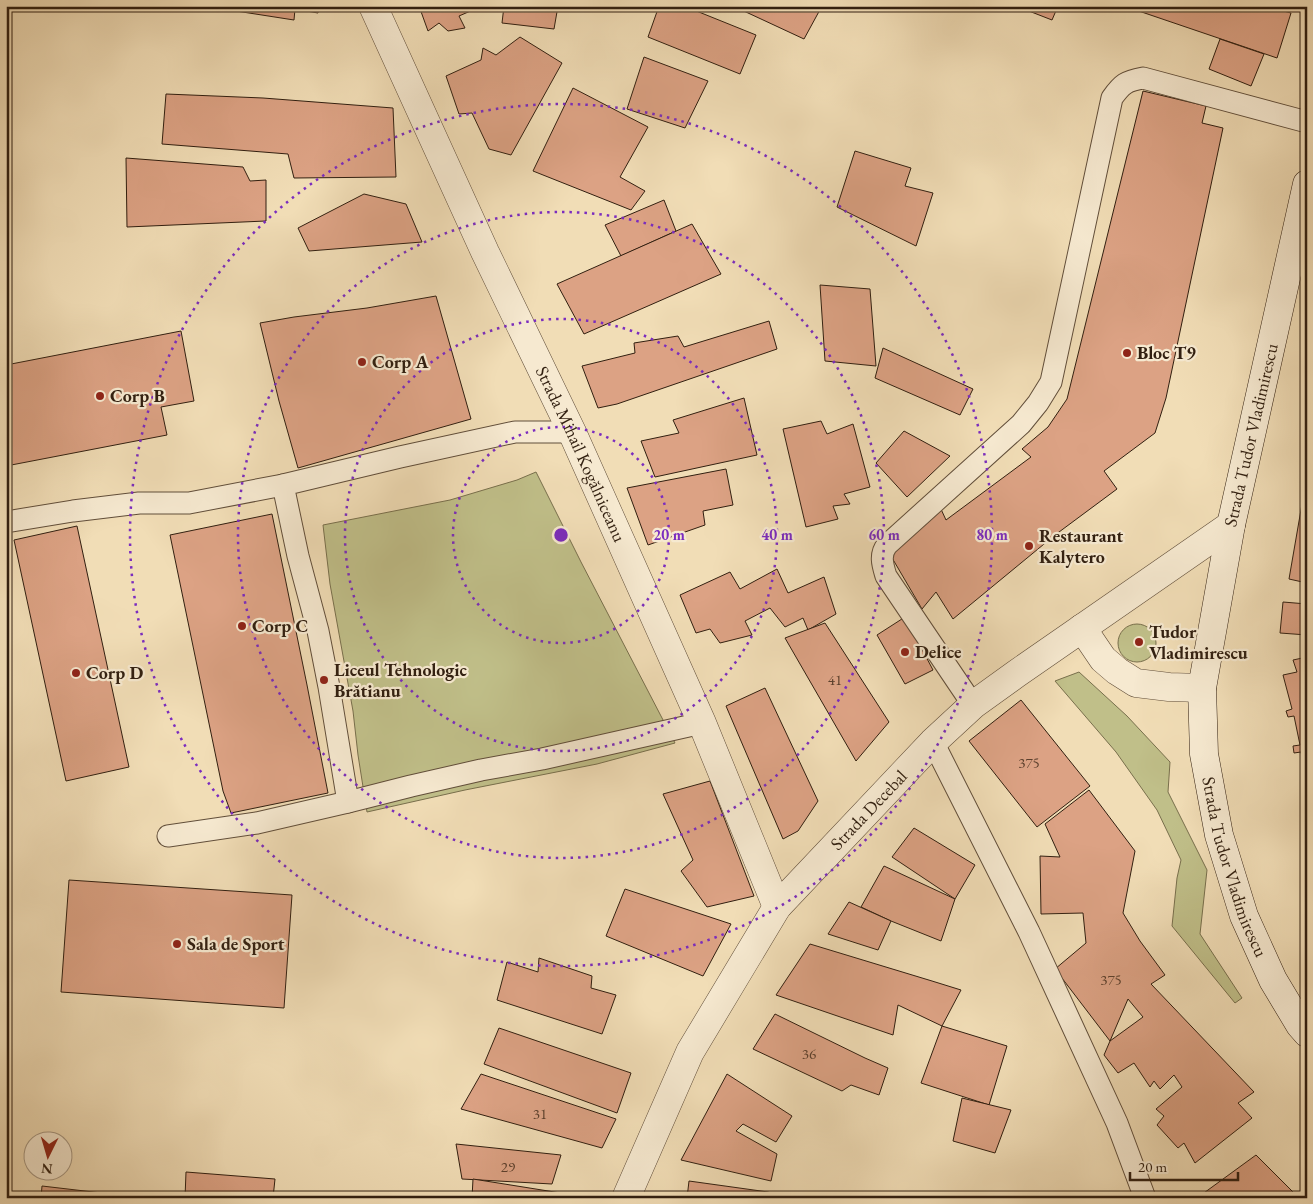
<svg xmlns="http://www.w3.org/2000/svg" width="1313" height="1204" viewBox="0 0 1313 1204" font-family="'EB Garamond',serif">
  <style>
    .green { fill: #c0bf89; stroke: #786f4c }
    .building { fill: #dca284; stroke: #311f10; fill-rule: evenodd }
    .lines { fill: none; stroke-linecap: round; stroke-linejoin: round }
    .lane-casing { stroke: #614e3a; stroke-width: 23 }
    .street-casing { stroke: #614e3a; stroke-width: 29 }
    .secondary-casing { stroke: #311f10; stroke-width: 29 }
    .lane { stroke: #f6e9d0; stroke-width: 21 }
    .street { stroke: #f6e9d0; stroke-width: 28 }
    .secondary { stroke: #f6e9d0; stroke-width: 28 }
    .ring { fill: none; stroke: #7b2cbf; stroke-width: 2.5; stroke-dasharray: 2.5 5 }
    .poi-dot { fill: #8f2418; stroke: #f6e9d0; stroke-width: 2 }
    .labels { text-anchor: middle; stroke-width: 4.5; stroke-linejoin: round; paint-order: stroke }
    .number-label { font-size: 15px; fill: #5c402d }
    .poi-label { font-size: 18px; font-weight: bold; fill: #311f10; stroke: #f6e9d0; text-anchor: start }
    .street-label { font-size: 18px; fill: #311f10; stroke: #f6e9d0 }
    .centre { fill: #7b2cbf; stroke: #f6e9d0; stroke-width: 2.5 }
    .ring-label { font-size: 15px; text-anchor: middle; font-weight: bold; fill: #7b2cbf; stroke: #f6e9d0; stroke-width: 4.5; stroke-linejoin: round; paint-order: stroke }
  </style>
  <rect width="100%" height="100%" fill="#f1ddb6"/>
  <filter id="stains"><feTurbulence type="fractalNoise" baseFrequency=".004" numOctaves="4"/><feColorMatrix values="0 0 0 0 .2 0 0 0 0 .09 0 0 0 0 .02 0 0 0 .5 -.17"/></filter>
  <radialGradient id="worn" r=".72"><stop offset=".6" stop-color="#630" stop-opacity="0"/><stop offset="1" stop-color="#630" stop-opacity=".3"/></radialGradient>
  <g class="green">
    <path d="M 536,472 L 581,562 L 675,743 L 597,764 L 465,790 L 367,812 L 358,755 L 353,711 L 330,584 L 323,525 L 450,500 L 517,480 Z"/>
    <circle cx="1137" cy="643" r="19"/>
    <path d="M 1079,672 L 1127,716 L 1170,762 L 1168,792 L 1207,870 L 1200,934 L 1242,998 L 1235,1003 L 1172,926 L 1177,878 L 1181,860 L 1157,810 L 1116,752 L 1055,681 Z"/>
  </g>
  <g class="building">
    <path d="M 235,6 L 319,6 L 318,13 L 295,9 L 294,20 L 236,11 Z"/>
    <path d="M 419,6 L 482,6 L 459,16 L 465,28 L 448,31 L 439,23 L 428,31 Z"/>
    <path d="M 504,6 L 558,6 L 554,29 L 502,23 Z"/>
    <path d="M 659,6 L 684,6 L 756,35 L 740,74 L 648,37 Z"/>
    <path d="M 733,6 L 822,6 L 804,39 Z"/>
    <path d="M 1016,6 L 1058,6 L 1052,20 Z"/>
    <path d="M 1124,6 L 1265,6 L 1291,13 L 1277,58 Z"/>
    <path d="M 520,37 L 562,63 L 511,155 L 489,149 L 472,113 L 459,114 L 446,76 L 481,60 L 483,48 L 496,55 Z"/>
    <path d="M 1220,39 L 1264,54 L 1251,86 L 1209,69 Z"/>
    <path d="M 644,57 L 708,81 L 685,128 L 627,109 Z"/>
    <path d="M 573,88 L 648,127 L 620,177 L 645,191 L 631,210 L 533,171 Z"/>
    <path d="M 1143,91 L 1206,106 L 1202,123 L 1223,128 L 1166,398 L 1155,433 L 1104,471 L 1117,489 L 1055,535 L 953,619 L 936,592 L 922,609 L 888,551 L 940,507 L 946,520 L 1031,457 L 1022,449 L 1048,427 L 1067,399 Z"/>
    <path d="M 166,94 L 263,98 L 393,108 L 396,177 L 294,178 L 288,154 L 162,144 Z"/>
    <path d="M 855,151 L 911,168 L 905,186 L 933,193 L 916,246 L 837,207 Z"/>
    <path d="M 126,158 L 243,167 L 250,181 L 266,180 L 266,221 L 127,227 Z"/>
    <path d="M 364,194 L 406,204 L 422,242 L 309,251 L 298,228 Z"/>
    <path d="M 664,200 L 676,231 L 621,256 L 605,225 Z"/>
    <path d="M 692,224 L 721,274 L 584,334 L 557,284 Z"/>
    <path d="M 820,285 L 870,289 L 876,366 L 825,361 Z"/>
    <path d="M 436,296 L 471,419 L 298,468 L 279,401 L 260,323 L 294,317 L 367,308 Z"/>
    <path d="M 769,321 L 777,349 L 617,404 L 598,408 L 582,366 L 635,353 L 634,343 L 678,336 L 684,347 Z"/>
    <path d="M 181,331 L 194,401 L 161,407 L 167,435 L 6,466 L 6,365 Z"/>
    <path d="M 883,348 L 973,389 L 960,415 L 875,378 Z"/>
    <path d="M 744,398 L 757,455 L 655,477 L 641,441 L 679,433 L 673,420 Z"/>
    <path d="M 821,421 L 827,434 L 853,424 L 870,487 L 844,494 L 850,504 L 833,506 L 838,519 L 806,527 L 783,429 Z"/>
    <path d="M 904,431 L 950,456 L 907,497 L 876,463 Z"/>
    <path d="M 726,469 L 733,505 L 703,511 L 705,525 L 648,545 L 627,488 Z"/>
    <path d="M 1307,475 L 1307,583 L 1289,579 Z"/>
    <path d="M 272,514 L 307,685 L 328,793 L 231,813 L 223,791 L 170,535 Z"/>
    <path d="M 77,526 L 129,767 L 66,781 L 14,540 Z"/>
    <path d="M 777,569 L 788,593 L 824,577 L 836,614 L 808,630 L 803,618 L 785,627 L 770,608 L 745,621 L 752,635 L 720,643 L 710,629 L 696,633 L 680,595 L 730,572 L 740,589 Z"/>
    <path d="M 1283,602 L 1307,604 L 1307,635 L 1280,633 Z"/>
    <path d="M 905,617 L 933,670 L 905,684 L 877,635 Z"/>
    <path d="M 825,623 L 889,722 L 856,761 L 785,638 Z"/>
    <path d="M 1307,657 L 1307,785 L 1301,752 L 1294,753 L 1293,746 L 1300,745 L 1294,716 L 1288,717 L 1286,711 L 1292,709 L 1283,675 L 1297,672 L 1293,660 Z"/>
    <path d="M 765,688 L 818,801 L 798,831 L 783,839 L 726,706 Z"/>
    <path d="M 1021,700 L 1090,786 L 1037,827 L 969,741 Z"/>
    <path d="M 710,781 L 754,896 L 707,907 L 681,871 L 693,860 L 663,794 Z"/>
    <path d="M 1089,790 L 1135,851 L 1123,913 L 1140,941 L 1165,975 L 1151,984 L 1254,1092 L 1238,1103 L 1252,1118 L 1195,1163 L 1184,1143 L 1178,1148 L 1157,1125 L 1164,1116 L 1156,1109 L 1182,1087 L 1174,1075 L 1160,1089 L 1154,1081 L 1150,1087 L 1134,1063 L 1118,1073 L 1104,1055 L 1110,1041 L 1055,969 L 1086,943 L 1083,913 L 1041,914 L 1040,856 L 1060,857 L 1045,824 ZM 1128,999 L 1143,1017 L 1110,1041 Z"/>
    <path d="M 914,828 L 975,865 L 955,899 L 892,857 Z"/>
    <path d="M 884,866 L 955,899 L 941,941 L 891,921 L 861,907 Z"/>
    <path d="M 69,880 L 292,895 L 284,1008 L 61,992 Z"/>
    <path d="M 625,889 L 731,924 L 703,976 L 606,936 Z"/>
    <path d="M 849,902 L 891,921 L 878,950 L 828,934 Z"/>
    <path d="M 810,944 L 932,981 L 961,990 L 942,1026 L 898,1005 L 893,1035 L 776,995 Z"/>
    <path d="M 539,958 L 592,976 L 591,988 L 616,995 L 602,1034 L 497,1000 L 507,962 L 538,972 Z"/>
    <path d="M 775,1014 L 865,1058 L 888,1068 L 879,1095 L 851,1085 L 842,1091 L 753,1049 Z"/>
    <path d="M 942,1026 L 1007,1046 L 989,1105 L 921,1083 Z"/>
    <path d="M 499,1028 L 631,1073 L 617,1113 L 484,1064 Z"/>
    <path d="M 481,1074 L 616,1119 L 602,1148 L 461,1109 Z"/>
    <path d="M 727,1074 L 792,1116 L 776,1142 L 743,1124 L 736,1131 L 777,1154 L 771,1181 L 681,1160 Z"/>
    <path d="M 962,1098 L 1011,1110 L 995,1153 L 953,1141 Z"/>
    <path d="M 456,1144 L 561,1155 L 552,1184 L 462,1179 Z"/>
    <path d="M 1256,1155 L 1299,1198 L 1197,1198 Z"/>
    <path d="M 186,1172 L 275,1179 L 273,1198 L 185,1198 Z"/>
    <path d="M 473,1179 L 567,1194 L 566,1198 L 472,1198 Z"/>
    <path d="M 689,1181 L 768,1192 L 766,1198 L 687,1198 Z"/>
    <path d="M 42,1186 L 136,1197 L 136,1198 L 41,1198 Z"/>
    <path d="M 768,1192 L 784,1198 L 766,1198 Z"/>
  </g>
  <g class="lines">
    <defs>
      <g id="lane">
        <path d="M 6,522 L 73,511 L 139,503 L 189,503 L 283,485"/>
        <path d="M 973,705 L 886,576 C 883,566 879,555 887,545 L 1021,424 L 1038,403 L 1051,382 L 1112,98 C 1122,84 1126,81 1143,78 L 1307,122"/>
        <path d="M 933,742 L 1029,932 L 1117,1123 L 1145,1198"/>
        <path d="M 348,802 L 329,687 L 318,631 L 298,556 L 283,485 L 400,457 L 515,432 L 572,432"/>
        <path d="M 168,836 L 257,823 L 348,802 L 411,786 L 481,770 L 542,759 L 702,723"/>
      </g>
      <g id="street">
        <path id="s1" d="M 373,6 L 485,252 L 572,432 L 702,723 L 777,907"/>
        <path d="M 1082,628 L 1103,659 L 1117,671 L 1136,683 L 1169,687 L 1202,688"/>
        <path id="s2" d="M 626,1198 L 690,1052 L 777,907 L 933,742 L 973,705 L 1016,674 L 1231,525"/>
      </g>
      <g id="secondary">
        <path id="s3" d="M 1307,184 L 1231,525 L 1202,688 L 1204,754 L 1219,835 L 1244,916 L 1273,980 L 1300,1025 L 1307,1033"/>
      </g>
    </defs>
    <use href="#lane" class="lane-casing"/>
    <use href="#street" class="street-casing"/>
    <use href="#secondary" class="secondary-casing"/>
    <use href="#lane" class="lane"/>
    <use href="#street" class="street"/>
    <use href="#secondary" class="secondary"/>
  </g>
  <g class="ring">
    <circle cx="561" cy="535" r="108"/>
    <circle cx="561" cy="535" r="216"/>
    <circle cx="561" cy="535" r="323"/>
    <circle cx="561" cy="535" r="431"/>
  </g>
  <g class="poi-dot">
    <circle cx="1127" cy="353" r="5"/>
    <circle cx="362" cy="362" r="5"/>
    <circle cx="100" cy="396" r="5"/>
    <circle cx="1029" cy="546" r="5"/>
    <circle cx="242" cy="626" r="5"/>
    <circle cx="1139" cy="642" r="5"/>
    <circle cx="905" cy="652" r="5"/>
    <circle cx="76" cy="673" r="5"/>
    <circle cx="324" cy="680" r="5"/>
    <circle cx="177" cy="944" r="5"/>
  </g>
  <g class="labels">
    <g class="number-label">
      <text x="835" y="685">41</text>
      <text x="1029" y="768">375</text>
      <text x="1111" y="985">375</text>
      <text x="809" y="1059">36</text>
      <text x="540" y="1119">31</text>
      <text x="508" y="1172">29</text>
    </g>
    <g class="poi-label">
      <text x="1137" y="359">Bloc T9</text>
      <text x="372" y="368">Corp A</text>
      <text x="110" y="402">Corp B</text>
      <text x="1039" y="542">Restaurant<tspan x="1039" dy="21">Kalytero</tspan></text>
      <text x="252" y="632">Corp C</text>
      <text x="1149" y="638">Tudor<tspan x="1149" dy="21">Vladimirescu</tspan></text>
      <text x="915" y="658">Delice</text>
      <text x="334" y="676">Liceul Tehnologic<tspan x="334" dy="21">Brătianu</tspan></text>
      <text x="86" y="679">Corp D</text>
      <text x="187" y="950">Sala de Sport</text>
    </g>
    <g class="street-label">
      <text transform="translate(1251 435) rotate(-77)" y="6">Strada Tudor Vladimirescu</text>
      <text dy="6" stroke="none"><textPath href="#s1" startOffset="494">Strada Mihail Kogălniceanu</textPath></text>
      <text dy="6" stroke="none"><textPath href="#s2" startOffset="462">Strada Decebal</textPath></text>
      <text dy="6" stroke="none"><textPath href="#s3" startOffset="698">Strada Tudor Vladimirescu</textPath></text>
    </g>
  </g>
  <circle cx="561" cy="535" r="8" class="centre"/>
  <g class="ring-label">
    <text x="669" y="540">20 m</text>
    <text x="777" y="540">40 m</text>
    <text x="884" y="540">60 m</text>
    <text x="992" y="540">80 m</text>
  </g>
  <rect width="1313" height="1204" fill="none" stroke="#f1ddb6" stroke-width="25"/>
  <rect x="8" y="8" width="1298" height="1189" fill="none" stroke="#311f10" stroke-width="2.5"/>
  <rect x="12" y="12" width="1288" height="1179" fill="none" stroke="#311f10"/>
  <g transform="translate(48 1156) rotate(185)"><circle r="24" fill="#f6e9d0" stroke="#a79883"/>
  <path d="M0-4L9 19L0 12L-9 19Z" fill="#8f2418"/>
  <text y="-8" font-size="14" font-weight="bold" text-anchor="middle" fill="#311f10">N</text>
  </g>
  <path d="M1130 1172v8h108v-8" fill="none" stroke="#311f10" stroke-width="2.5"/>
  <text x="1138" y="1172" font-size="15" fill="#311f10" stroke="#f6e9d0" stroke-width="4" paint-order="stroke">20 m</text>
  <rect width="100%" height="100%" filter="url(#stains)"/>
  <rect width="100%" height="100%" fill="url(#worn)"/>
</svg>
